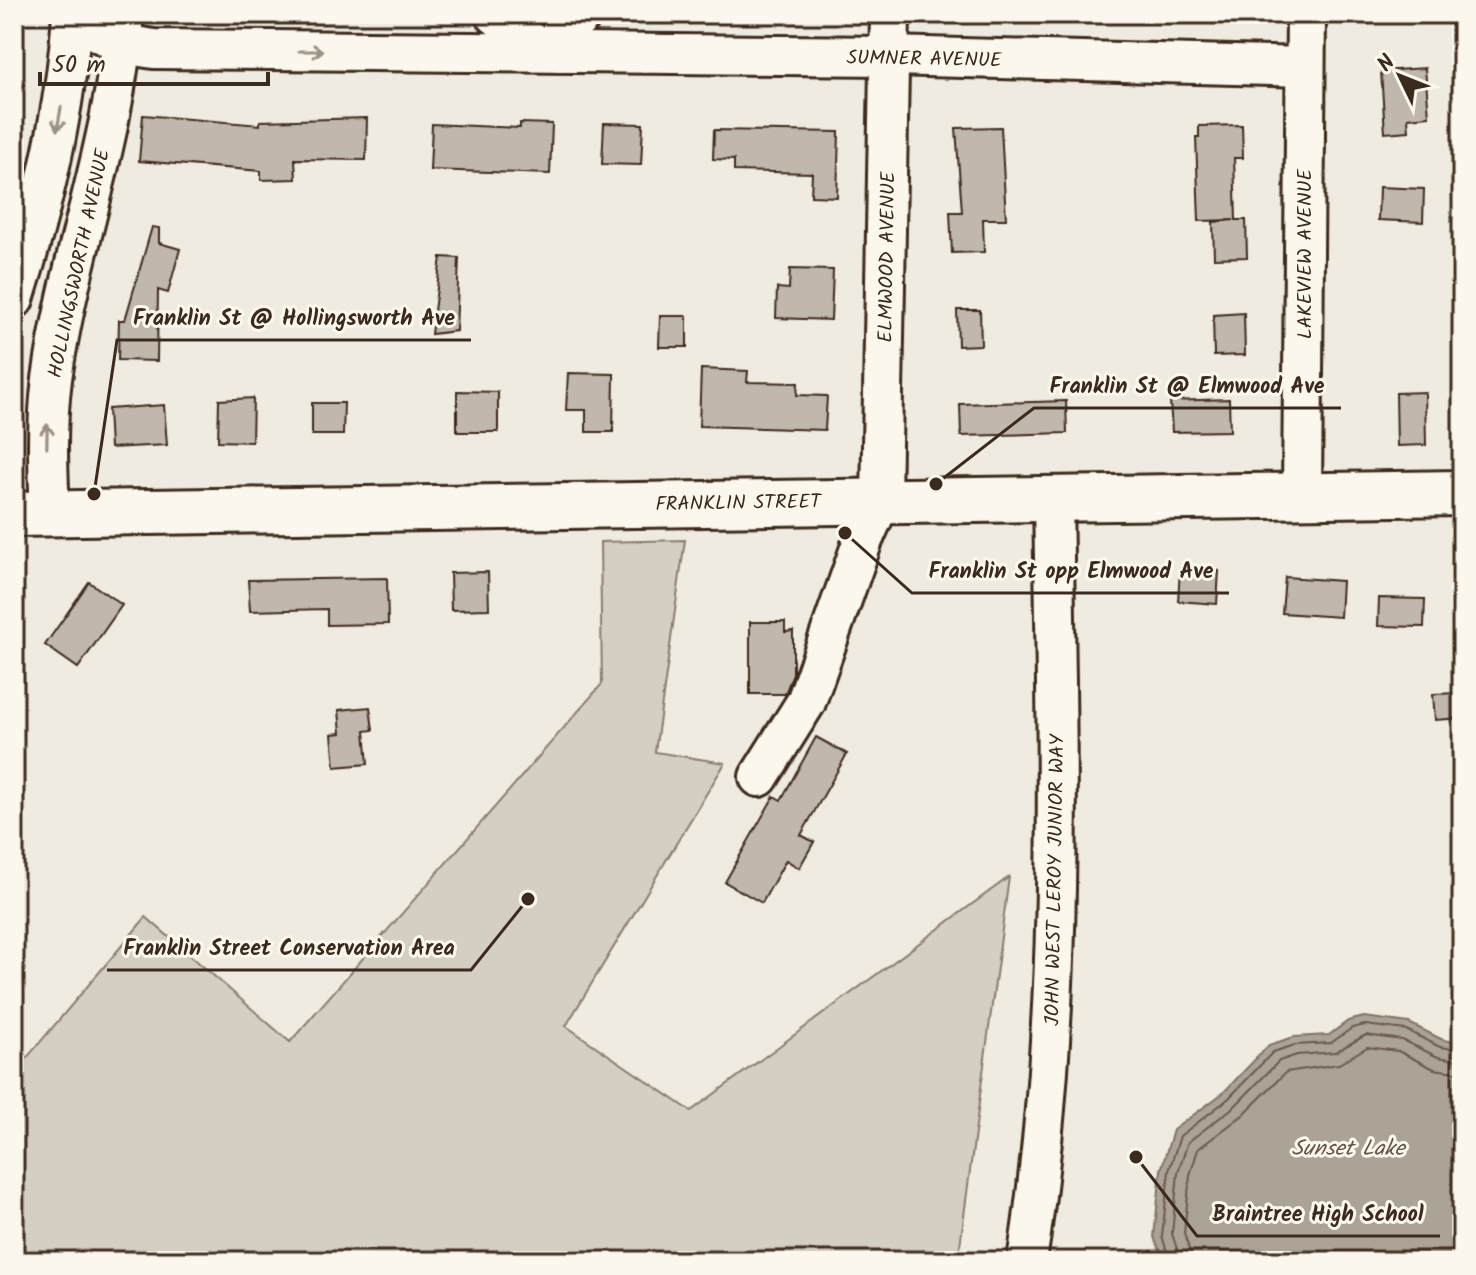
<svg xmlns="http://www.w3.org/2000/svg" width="1476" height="1275" viewBox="0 0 1476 1275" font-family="Kalam,sans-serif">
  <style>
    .green { fill: #d5cec3; stroke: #887c70; stroke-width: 2 }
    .water { fill: #aca397; stroke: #7f7367; stroke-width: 2 }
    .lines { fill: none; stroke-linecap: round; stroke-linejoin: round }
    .shore { stroke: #685a4e; stroke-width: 2 }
    .building { fill: #c0b8ad; stroke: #3b2a1e; stroke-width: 2 }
    .minor-casing { stroke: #3b2a1e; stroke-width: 44 }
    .major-casing { stroke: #3b2a1e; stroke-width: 50 }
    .minor { stroke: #fbf7ec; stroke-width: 38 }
    .major { stroke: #fbf7ec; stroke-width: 44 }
    .oneway { stroke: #9b9085 }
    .labels { text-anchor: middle; stroke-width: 6; stroke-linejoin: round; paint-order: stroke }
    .street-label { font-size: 20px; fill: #3b2a1e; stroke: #fbf7ec }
    .water-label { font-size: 22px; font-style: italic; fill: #635448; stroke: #fbf7ec }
    .leader { fill: none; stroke: #3b2a1e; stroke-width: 3 }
    .callout-dot { fill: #3b2a1e; stroke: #fbf7ec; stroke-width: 3 }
    .callout-label { font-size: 22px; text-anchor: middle; font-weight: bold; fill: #3b2a1e; stroke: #fbf7ec; stroke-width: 6; stroke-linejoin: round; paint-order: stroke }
  </style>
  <rect width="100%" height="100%" fill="#f0ebe0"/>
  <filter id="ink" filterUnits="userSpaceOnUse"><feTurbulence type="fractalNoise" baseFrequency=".0125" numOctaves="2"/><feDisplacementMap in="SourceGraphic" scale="16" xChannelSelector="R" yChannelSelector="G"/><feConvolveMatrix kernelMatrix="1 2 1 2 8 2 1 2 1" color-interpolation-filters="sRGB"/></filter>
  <g filter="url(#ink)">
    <path class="green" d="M 685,540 L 655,752 L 725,763 L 566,1026 L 691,1111 L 1009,877 L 958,1261 L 14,1261 L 14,1073 L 146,917 L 290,1042 L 602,684 L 600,542 Z"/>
    <path class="water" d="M 1364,1017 L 1409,1023 L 1443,1040 L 1462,1043 L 1462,1261 L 1164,1261 L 1154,1237 L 1161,1170 L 1173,1130 L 1223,1093 L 1269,1045 L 1294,1037 L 1329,1035 L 1348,1021 Z"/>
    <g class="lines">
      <g class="shore">
        <path d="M 1170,1261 L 1162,1236 L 1169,1171 L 1180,1136 L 1228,1099 L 1273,1052 L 1295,1045 L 1331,1043 L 1352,1028 L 1365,1025 L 1406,1030 L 1440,1047 L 1462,1050"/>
        <path d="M 1181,1261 L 1172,1234 L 1178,1173 L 1188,1142 L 1235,1106 L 1279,1061 L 1297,1055 L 1335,1052 L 1366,1035 L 1402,1040 L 1438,1057 L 1462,1061"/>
        <path d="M 1193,1261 L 1184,1233 L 1190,1175 L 1198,1149 L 1243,1115 L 1286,1072 L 1339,1064 L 1367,1047 L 1398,1051 L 1434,1069 L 1462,1073"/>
      </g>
    </g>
    <g class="building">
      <path d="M 1425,68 L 1429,116 L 1408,118 L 1409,131 L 1385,133 L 1381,71 Z"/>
      <path d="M 143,115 L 260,125 L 260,121 L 367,118 L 366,160 L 295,159 L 296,179 L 261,180 L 261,171 L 139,161 Z"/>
      <path d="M 520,123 L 552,124 L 550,174 L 430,170 L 432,124 L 520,128 Z"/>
      <path d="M 604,123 L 643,124 L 641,165 L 602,164 Z"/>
      <path d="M 1242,125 L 1243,158 L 1234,158 L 1236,220 L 1246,220 L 1247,257 L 1214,258 L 1213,222 L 1234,220 L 1199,221 L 1196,137 L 1199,137 L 1199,126 Z"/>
      <path d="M 1001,127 L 1006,219 L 983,219 L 984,252 L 952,253 L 950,212 L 962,212 L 956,128 Z"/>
      <path d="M 714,130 L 839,132 L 837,197 L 811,196 L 812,173 L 734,171 L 734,160 L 713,159 Z"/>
      <path d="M 1379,187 L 1424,189 L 1423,222 L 1378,220 Z"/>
      <path d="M 152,227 L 159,228 L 159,243 L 180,249 L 168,293 L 158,290 L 157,361 L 118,360 L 119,320 L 125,320 Z"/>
      <path d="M 441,257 L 459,258 L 456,331 L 431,334 Z"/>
      <path d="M 790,269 L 833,270 L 831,320 L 776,318 L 777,288 L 789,289 Z"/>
      <path d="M 957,310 L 980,310 L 981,345 L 958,346 Z"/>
      <path d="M 1244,313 L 1245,355 L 1214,356 L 1213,315 Z"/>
      <path d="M 660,316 L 687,316 L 687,347 L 659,347 Z"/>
      <path d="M 701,369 L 748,371 L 747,382 L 798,383 L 797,395 L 827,396 L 825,430 L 699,426 Z"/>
      <path d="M 568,373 L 614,374 L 613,432 L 586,432 L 586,410 L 566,410 Z"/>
      <path d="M 457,391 L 498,392 L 498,432 L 457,432 Z"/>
      <path d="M 1425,392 L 1426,445 L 1397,446 L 1396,393 Z"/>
      <path d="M 253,398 L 252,442 L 218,441 L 219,400 Z"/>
      <path d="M 1229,399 L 1230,431 L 1172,432 L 1170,401 Z"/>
      <path d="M 1066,401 L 1067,433 L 961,436 L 960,404 Z"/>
      <path d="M 312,403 L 344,403 L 343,435 L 312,435 Z"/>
      <path d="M 164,405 L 167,445 L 110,448 L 108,409 Z"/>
      <path d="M 1180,569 L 1219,571 L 1217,604 L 1178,601 Z"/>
      <path d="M 488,572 L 489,609 L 451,610 L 450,573 Z"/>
      <path d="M 1285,577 L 1342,581 L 1340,617 L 1282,613 Z"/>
      <path d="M 387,578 L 388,624 L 327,625 L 327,609 L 250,611 L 248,580 Z"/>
      <path d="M 89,582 L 122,605 L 78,668 L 45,645 Z"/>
      <path d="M 1379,598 L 1425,599 L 1424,627 L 1378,626 Z"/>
      <path d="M 750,622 L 785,622 L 785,632 L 793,631 L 793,673 L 785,694 L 750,694 Z"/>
      <path d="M 1460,693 L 1462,718 L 1435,720 L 1433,694 Z"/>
      <path d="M 370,707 L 373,730 L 365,731 L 368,764 L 335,767 L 332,734 L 341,733 L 339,710 Z"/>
      <path d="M 816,737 L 847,754 L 801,835 L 814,842 L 799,868 L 786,860 L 762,903 L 725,882 L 774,796 L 781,800 Z"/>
    </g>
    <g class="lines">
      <defs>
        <g id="minor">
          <path d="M 80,14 L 72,18 L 121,44 L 154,49 L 890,56 L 1305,67"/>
          <path d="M 495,14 L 543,52"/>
          <path d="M 543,52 L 583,14"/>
          <path d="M 14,299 C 43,206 66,111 72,14"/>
          <path d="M 1302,495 L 1306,14"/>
          <path d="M 50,514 C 48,468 46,425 52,379 C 69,256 116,139 124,14"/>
          <path d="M 759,777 L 806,702 L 863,540 L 881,500 L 890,14"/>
          <path d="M 1027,1261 C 1066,1008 1057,754 1053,498"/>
        </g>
        <path id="major" d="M 14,514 L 1462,493"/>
      </defs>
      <use href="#minor" class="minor-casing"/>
      <use href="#major" class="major-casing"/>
      <use href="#minor" class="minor"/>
      <use href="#major" class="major"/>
    </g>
    <defs><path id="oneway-shaft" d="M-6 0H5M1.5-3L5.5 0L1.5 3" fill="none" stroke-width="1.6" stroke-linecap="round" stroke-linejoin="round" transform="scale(2)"/></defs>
    <g class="oneway">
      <use href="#oneway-shaft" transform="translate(311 51)"/>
      <use href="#oneway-shaft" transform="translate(59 119) rotate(100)"/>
      <use href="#oneway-shaft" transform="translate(47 436) rotate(-89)"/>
    </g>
  </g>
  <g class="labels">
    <g class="street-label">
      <text transform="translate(924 58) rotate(1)" y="7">SUMNER AVENUE</text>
      <text transform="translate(1304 254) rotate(-90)" y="7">LAKEVIEW AVENUE</text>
      <text transform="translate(886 257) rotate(-89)" y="7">ELMWOOD AVENUE</text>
      <text transform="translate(78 263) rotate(-78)" y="7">HOLLINGSWORTH AVENUE</text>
      <text transform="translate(738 502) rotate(-1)" y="7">FRANKLIN STREET</text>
      <text transform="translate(1054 880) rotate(-89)" y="7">JOHN WEST LEROY JUNIOR WAY</text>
    </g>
    <g class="water-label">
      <text x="1348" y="1155">Sunset Lake</text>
    </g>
  </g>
  <path class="leader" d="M94 494L117 340H471M936 484L1034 408H1341M845 533L912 593H1229M528 899L471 970H107M1136 1157L1197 1236H1440"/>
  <g class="callout-dot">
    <circle cx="94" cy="494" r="8"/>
    <circle cx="936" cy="484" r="8"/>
    <circle cx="845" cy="533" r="8"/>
    <circle cx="528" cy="899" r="8"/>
    <circle cx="1136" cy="1157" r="8"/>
  </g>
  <g class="callout-label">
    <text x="294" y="325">Franklin St @ Hollingsworth Ave</text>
    <text x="1187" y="393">Franklin St @ Elmwood Ave</text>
    <text x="1071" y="578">Franklin St opp Elmwood Ave</text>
    <text x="289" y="955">Franklin Street Conservation Area</text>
    <text x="1318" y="1221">Braintree High School</text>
  </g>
  <rect width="1476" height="1275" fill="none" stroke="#fbf7ec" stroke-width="48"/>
  <rect x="24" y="24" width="1428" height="1227" fill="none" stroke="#3b2a1e" stroke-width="3" filter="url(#ink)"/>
  <g transform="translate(1400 76) rotate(313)" stroke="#fbf7ec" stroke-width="6" paint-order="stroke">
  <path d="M0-6L14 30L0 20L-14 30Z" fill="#3b2a1e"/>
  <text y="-12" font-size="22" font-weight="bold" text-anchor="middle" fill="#3b2a1e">N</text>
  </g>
  <path d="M40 72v12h228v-12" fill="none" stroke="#3b2a1e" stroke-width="4"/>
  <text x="52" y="72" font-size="24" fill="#3b2a1e" stroke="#fbf7ec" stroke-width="6" paint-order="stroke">50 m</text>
</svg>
